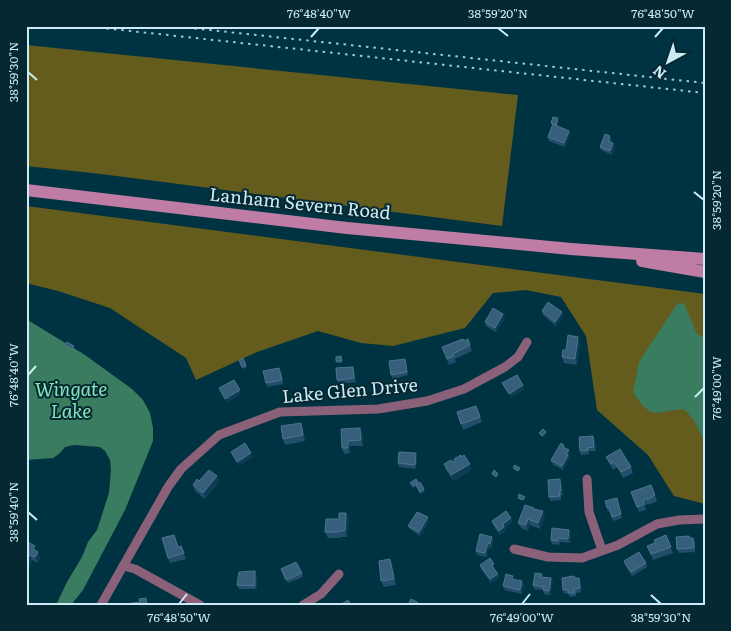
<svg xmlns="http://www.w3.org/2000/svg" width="731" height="631" viewBox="0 0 731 631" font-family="Literata,serif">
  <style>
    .forest { fill: #635c1d }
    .water { fill: #397c5f }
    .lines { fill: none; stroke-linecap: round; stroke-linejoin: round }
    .street { stroke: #8b617a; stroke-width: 9 }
    .secondary { stroke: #bf7da5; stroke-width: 12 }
    .rail { stroke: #a5c7d3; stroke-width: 2; stroke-dasharray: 2.5 5; stroke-linecap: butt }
    .wall { fill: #234e6b }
    .shaded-wall { fill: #0d3c54 }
    .building { fill: #355f7a; stroke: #4d758d }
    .ticks { fill: none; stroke: #cdebf7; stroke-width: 2 }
    .labels { text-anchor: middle; stroke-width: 4; stroke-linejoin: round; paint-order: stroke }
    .street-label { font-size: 18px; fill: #cdebf7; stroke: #062832 }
    .water-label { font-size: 19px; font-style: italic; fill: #83e5b8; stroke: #062832 }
    .neatline { fill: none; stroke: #cdebf7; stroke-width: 2 }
    .ticks-label { font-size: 12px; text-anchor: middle; fill: #cdebf7 }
  </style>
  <rect width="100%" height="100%" fill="#003342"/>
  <g class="forest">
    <path d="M 26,45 L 518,95 L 502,226 L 101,174 L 26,166 Z"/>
    <path d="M 26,206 L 705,294 L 705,504 L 674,496 L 648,455 L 597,410 L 586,336 L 561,297 L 526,290 L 493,293 L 465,328 L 393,346 L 361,343 L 318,331 L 257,352 L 196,380 L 186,358 L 110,308 L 58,291 L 26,283 Z"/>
  </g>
  <g class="water">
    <path d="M 684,303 L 697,334 L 705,338 L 705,442 L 693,419 L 684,409 C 654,411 654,422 633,393 L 639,362 L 677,304 Z"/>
    <path d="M 26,319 L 85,355 L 132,389 L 143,400 L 150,413 L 153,428 L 153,441 L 125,510 L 83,590 L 71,605 L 56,605 L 67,582 L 82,557 L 88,542 L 97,530 L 109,493 L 111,470 L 110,460 L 105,451 L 100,447 L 74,445 L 65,447 L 59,454 L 53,458 L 26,460 Z"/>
  </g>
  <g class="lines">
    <g class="street">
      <path d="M 587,479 L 589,512 L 602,550"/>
      <path d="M 514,549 L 548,557 L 582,558 L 618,545 L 657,524 L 679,520 L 705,519"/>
      <path d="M 123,566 L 135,569 L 200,605"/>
      <path d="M 101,605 L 168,487 L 181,469 L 219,435 L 280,412 L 378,409 L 427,401 L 464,389 L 505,367 L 518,357 L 527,342"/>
      <path d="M 303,605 L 321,594 L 339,574"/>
    </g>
    <g class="secondary">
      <path d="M 26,190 L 347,228 L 571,249 L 705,259"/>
      <path d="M 642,261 L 705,272"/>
    </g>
    <g class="rail">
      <path d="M 84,26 L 705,93"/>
      <path d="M 172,26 L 705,83"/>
    </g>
  </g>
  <g class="wall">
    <path d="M 558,118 L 558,120 L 557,126 L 569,131 L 570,134 L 565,147 L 549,141 L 548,137 L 552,125 L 551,123 Z"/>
    <path d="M 610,136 L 611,140 L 611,142 L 613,143 L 615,146 L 612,155 L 601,150 L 600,147 Z"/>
    <path d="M 542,311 L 563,316 L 556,326 L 543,315 Z"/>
    <path d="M 503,314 L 505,318 L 496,332 L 486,326 L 485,322 Z"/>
    <path d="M 578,337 L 580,342 L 577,365 L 564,363 L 562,357 Z"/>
    <path d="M 468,339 L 472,351 L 455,359 L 456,362 L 449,365 L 442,347 Z"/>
    <path d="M 341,356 L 342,363 L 337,363 L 336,361 Z"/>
    <path d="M 405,359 L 408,375 L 393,379 L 391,375 Z"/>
    <path d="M 239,362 L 246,365 L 247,367 L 243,369 Z"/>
    <path d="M 353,367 L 354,371 L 356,382 L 339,384 L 337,380 Z"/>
    <path d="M 281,371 L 283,384 L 267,387 L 266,383 Z"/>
    <path d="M 476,406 L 482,422 L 463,430 L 457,412 Z"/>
    <path d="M 303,429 L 305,441 L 285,445 L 283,439 Z"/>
    <path d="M 341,429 L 363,434 L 363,446 L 350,446 L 350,453 L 344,454 L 342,448 Z"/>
    <path d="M 593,436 L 595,440 L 596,451 L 589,451 L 589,454 L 581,455 L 580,451 Z"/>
    <path d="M 566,449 L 569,450 L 570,454 L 569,457 L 569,459 L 563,470 L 552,464 L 551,460 Z"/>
    <path d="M 417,457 L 416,469 L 399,467 L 398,463 Z"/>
    <path d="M 606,457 L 631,467 L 633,473 L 623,478 L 617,467 L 613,470 L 609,463 Z"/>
    <path d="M 453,462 L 472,469 L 454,481 L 446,470 L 444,464 Z"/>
    <path d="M 217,476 L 219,482 L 205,499 L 195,491 L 193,485 L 199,481 Z"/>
    <path d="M 410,483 L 419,483 L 425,491 L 420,494 L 416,486 L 413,488 Z"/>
    <path d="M 561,483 L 563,495 L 561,495 L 561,500 L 551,501 L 549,497 Z"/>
    <path d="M 651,485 L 657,501 L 649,505 L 649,504 L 645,505 L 646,510 L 639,512 L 631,492 Z"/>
    <path d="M 605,501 L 618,502 L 622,518 L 613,521 L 610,511 L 608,512 Z"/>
    <path d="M 535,509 L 545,517 L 540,529 L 530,525 L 528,531 L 521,528 L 518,523 Z"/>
    <path d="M 346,513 L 349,519 L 347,537 L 341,537 L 341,538 L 328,538 L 325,532 L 339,519 Z"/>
    <path d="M 429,521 L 420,536 L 410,529 L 408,526 Z"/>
    <path d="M 492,521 L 512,522 L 505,528 L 506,531 L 500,535 L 493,525 Z"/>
    <path d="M 571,534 L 570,543 L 560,542 L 559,545 L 552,544 L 551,540 Z"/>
    <path d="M 666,535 L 673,553 L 653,560 L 647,546 L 655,543 Z"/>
    <path d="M 689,536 L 690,538 L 693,538 L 695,542 L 695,552 L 679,553 L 677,549 Z"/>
    <path d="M 492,537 L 493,541 L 492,548 L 489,547 L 487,557 L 477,555 L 476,551 Z"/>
    <path d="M 26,541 L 36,551 L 40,558 L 38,563 L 32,560 L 28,569 L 26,568 Z"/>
    <path d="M 181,546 L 186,559 L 170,563 L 168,558 L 178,547 Z"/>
    <path d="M 624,561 L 646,563 L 647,567 L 632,576 L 625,565 Z"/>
    <path d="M 392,565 L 396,585 L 384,587 L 381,581 Z"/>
    <path d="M 480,565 L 495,568 L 494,569 L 498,574 L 499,578 L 491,583 L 481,569 Z"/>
    <path d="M 281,569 L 302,573 L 303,577 L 288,583 Z"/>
    <path d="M 257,575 L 257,589 L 239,589 L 237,585 Z"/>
    <path d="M 543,577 L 553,582 L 550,595 L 544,594 L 543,590 L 534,589 L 533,585 Z"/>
    <path d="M 575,578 L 579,578 L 580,582 L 581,592 L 576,593 L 576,596 L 570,597 L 568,593 L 565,594 L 563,590 Z"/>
    <path d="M 514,579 L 524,585 L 522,594 L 505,590 L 503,586 Z"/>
  </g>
  <g class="shaded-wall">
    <path d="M 569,131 L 570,134 L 565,147 L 564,143 Z"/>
    <path d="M 613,143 L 615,146 L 612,155 L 610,151 Z"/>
    <path d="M 562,312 L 563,316 L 556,326 L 555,322 Z"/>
    <path d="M 503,314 L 505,318 L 496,332 L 495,328 Z"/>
    <path d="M 578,337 L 580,342 L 577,365 L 575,359 Z"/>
    <path d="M 523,385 L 525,389 L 511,398 L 509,394 Z"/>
    <path d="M 240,390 L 241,394 L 227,403 L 225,399 Z"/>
    <path d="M 301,423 L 303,429 L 305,441 L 303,435 Z"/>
    <path d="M 360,428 L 363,434 L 363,446 L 361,440 Z"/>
    <path d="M 546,432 L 547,434 L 543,438 L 542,436 Z"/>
    <path d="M 593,436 L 595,440 L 596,451 L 594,447 Z"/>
    <path d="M 348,441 L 350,446 L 350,453 L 348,448 Z"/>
    <path d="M 569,450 L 570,454 L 569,457 L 569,459 L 563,470 L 562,466 Z"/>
    <path d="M 251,453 L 253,457 L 239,466 L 237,462 Z"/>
    <path d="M 416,453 L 417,457 L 416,469 L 415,465 Z"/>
    <path d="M 470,464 L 472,469 L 454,481 L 451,475 Z"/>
    <path d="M 217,476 L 219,482 L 205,499 L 203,493 Z"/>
    <path d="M 560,479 L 561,483 L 563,495 L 561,491 Z"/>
    <path d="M 543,511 L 545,517 L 540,529 L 538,523 Z"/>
    <path d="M 346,513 L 349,519 L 347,537 L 345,531 Z"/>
    <path d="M 428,517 L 429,521 L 420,536 L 419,532 Z"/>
    <path d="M 511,518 L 512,522 L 505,528 L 506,531 L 500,535 L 499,531 L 503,524 Z"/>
    <path d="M 528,519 L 530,525 L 528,531 L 526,525 Z"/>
    <path d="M 569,530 L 571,534 L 570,543 L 568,539 Z"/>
    <path d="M 492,537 L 493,541 L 492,548 L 490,544 Z"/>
    <path d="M 488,543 L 489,547 L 487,557 L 485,553 Z"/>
    <path d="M 38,552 L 40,558 L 38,563 L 35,557 Z"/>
    <path d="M 30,555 L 32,560 L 28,569 L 26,565 L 26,562 Z"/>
    <path d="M 390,559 L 392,565 L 396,585 L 394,579 Z"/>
    <path d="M 255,571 L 257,575 L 257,589 L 255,586 Z"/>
    <path d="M 498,574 L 499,578 L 491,583 L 490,579 Z"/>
    <path d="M 551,578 L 553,582 L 550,595 L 549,591 Z"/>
    <path d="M 522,581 L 524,585 L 522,594 L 520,590 Z"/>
  </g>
  <g class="building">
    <path d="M 553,117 L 558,118 L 556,125 L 551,123 Z"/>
    <path d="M 553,124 L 569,131 L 564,143 L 548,137 Z"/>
    <path d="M 605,134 L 610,136 L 608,141 L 613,143 L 610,151 L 600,147 Z"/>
    <path d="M 548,302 L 562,312 L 555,322 L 542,311 Z"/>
    <path d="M 493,308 L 503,314 L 495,328 L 485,322 Z"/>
    <path d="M 568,335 L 578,337 L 575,359 L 562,357 L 563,350 L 566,350 Z"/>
    <path d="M 463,339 L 464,341 L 468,339 L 470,345 L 453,354 L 454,356 L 447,359 L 442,347 Z"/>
    <path d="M 67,342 L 74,346 L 72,349 L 65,345 Z"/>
    <path d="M 341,356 L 342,361 L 336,361 L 336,357 Z"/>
    <path d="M 243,358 L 246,365 L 242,367 L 239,360 Z"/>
    <path d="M 405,359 L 407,372 L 391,375 L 389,361 Z"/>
    <path d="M 353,367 L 354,378 L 337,380 L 336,368 Z"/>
    <path d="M 279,368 L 282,380 L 266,383 L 263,371 Z"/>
    <path d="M 517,375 L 523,385 L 509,394 L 502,383 Z"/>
    <path d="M 234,380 L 240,390 L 225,399 L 219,388 Z"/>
    <path d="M 476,406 L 480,417 L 461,424 L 457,412 Z"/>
    <path d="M 301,423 L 303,435 L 283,439 L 281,426 Z"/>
    <path d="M 360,428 L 361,440 L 348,441 L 348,448 L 342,448 L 341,429 Z"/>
    <path d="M 543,429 L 546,432 L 542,436 L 539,433 Z"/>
    <path d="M 593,436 L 594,447 L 587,448 L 588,450 L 580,451 L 579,437 Z"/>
    <path d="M 245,443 L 251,453 L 237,462 L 231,452 Z"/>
    <path d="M 561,443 L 564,445 L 563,447 L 569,450 L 566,454 L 568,455 L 562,466 L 551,460 Z"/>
    <path d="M 620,449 L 631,467 L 621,472 L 614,462 L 611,464 L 606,457 Z"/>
    <path d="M 399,452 L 416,453 L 415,465 L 398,463 Z"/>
    <path d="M 461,455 L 462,457 L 464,455 L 470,464 L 451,475 L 444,464 L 451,460 L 453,462 L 455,461 L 454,459 Z"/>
    <path d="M 515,465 L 520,468 L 518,471 L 513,468 Z"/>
    <path d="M 209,470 L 217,476 L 203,493 L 193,485 L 197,479 L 199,481 Z"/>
    <path d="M 494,470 L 498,474 L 496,477 L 492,474 Z"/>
    <path d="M 416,479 L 418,482 L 413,486 L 410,483 Z"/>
    <path d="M 560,479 L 561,491 L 559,491 L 560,496 L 549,497 L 548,480 Z"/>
    <path d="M 420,482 L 424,489 L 420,492 L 416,485 Z"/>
    <path d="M 651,485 L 655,495 L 647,500 L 647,498 L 643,500 L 644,504 L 637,507 L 631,492 Z"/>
    <path d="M 519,494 L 525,497 L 523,500 L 518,498 Z"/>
    <path d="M 617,498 L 621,514 L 612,517 L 609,507 L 607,508 L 605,501 Z"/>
    <path d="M 525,505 L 534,508 L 534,509 L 543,511 L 538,523 L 528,519 L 526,525 L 518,523 Z"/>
    <path d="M 506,511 L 511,518 L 503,524 L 504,527 L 499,531 L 492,521 Z"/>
    <path d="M 417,512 L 428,517 L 419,532 L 408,526 Z"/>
    <path d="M 339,513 L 346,513 L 345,531 L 339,531 L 339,532 L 325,532 L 326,519 L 339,519 Z"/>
    <path d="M 552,528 L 569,530 L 568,539 L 558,538 L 558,541 L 551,540 Z"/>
    <path d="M 480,534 L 492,537 L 490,544 L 488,543 L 485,553 L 476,551 Z"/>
    <path d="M 174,535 L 178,547 L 181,546 L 184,553 L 168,558 L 162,538 Z"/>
    <path d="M 666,535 L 671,547 L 651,554 L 647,546 L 655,543 L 654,540 Z"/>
    <path d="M 689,536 L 689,538 L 693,538 L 694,548 L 677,549 L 676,537 Z"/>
    <path d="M 26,541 L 35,546 L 33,549 L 38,552 L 35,557 L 30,555 L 26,562 Z"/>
    <path d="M 639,552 L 646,563 L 631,572 L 624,561 Z"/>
    <path d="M 490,558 L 494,564 L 492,566 L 498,574 L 490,579 L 480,565 Z"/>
    <path d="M 390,559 L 394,579 L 381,581 L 379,561 Z"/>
    <path d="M 296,562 L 302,573 L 286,580 L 281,569 Z"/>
    <path d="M 255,571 L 255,586 L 237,585 L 239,572 Z"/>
    <path d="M 535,573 L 542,574 L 541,577 L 551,578 L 549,591 L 543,590 L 544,587 L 533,585 Z"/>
    <path d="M 506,574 L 513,576 L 512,579 L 522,581 L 520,590 L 503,586 Z"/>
    <path d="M 574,576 L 575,578 L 579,578 L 580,588 L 574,589 L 575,593 L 568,593 L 568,589 L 563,590 L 562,578 Z"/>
    <path d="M 146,598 L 147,605 L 125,605 L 125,604 L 140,602 L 139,599 Z"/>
    <path d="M 411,599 L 417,602 L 418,604 L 418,605 L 408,605 Z"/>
    <path d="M 348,600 L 351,605 L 340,605 Z"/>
  </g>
  <path class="ticks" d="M 498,28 L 508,36M 311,37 L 319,28M 655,37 L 663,28M 28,72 L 37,80M 694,192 L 704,200M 28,375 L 36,366M 695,397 L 704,388M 28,512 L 37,520M 651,595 L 661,604M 179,604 L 187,594M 522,604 L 530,594"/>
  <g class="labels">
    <g class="street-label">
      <text transform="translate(300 204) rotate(6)" y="6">Lanham Severn Road</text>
      <text transform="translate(350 391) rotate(-5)" y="6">Lake Glen Drive</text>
    </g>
    <g class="water-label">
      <text x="71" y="396">Wingate<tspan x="71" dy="22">Lake</tspan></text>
    </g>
  </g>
  <rect width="731" height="631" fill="none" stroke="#062832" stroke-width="55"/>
  <g transform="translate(668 62) rotate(220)" stroke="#062832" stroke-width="4" paint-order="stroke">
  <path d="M0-4L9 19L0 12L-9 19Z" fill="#cdebf7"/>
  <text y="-8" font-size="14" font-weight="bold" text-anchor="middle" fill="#cdebf7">N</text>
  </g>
  <rect x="28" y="28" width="676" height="576" class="neatline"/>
  <g class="ticks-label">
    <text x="319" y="18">76°48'40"W</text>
    <text x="498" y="18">38°59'20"N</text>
    <text x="663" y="18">76°48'50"W</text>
    <text transform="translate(14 72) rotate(-90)" y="4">38°59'30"N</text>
    <text transform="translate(717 200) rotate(-90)" y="4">38°59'20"N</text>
    <text transform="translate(14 375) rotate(-90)" y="4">76°48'40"W</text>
    <text transform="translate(717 388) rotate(-90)" y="4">76°49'00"W</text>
    <text transform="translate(14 512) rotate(-90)" y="4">38°59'40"N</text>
    <text x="179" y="622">76°48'50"W</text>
    <text x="522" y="622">76°49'00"W</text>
    <text x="661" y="622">38°59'30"N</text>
  </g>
</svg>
